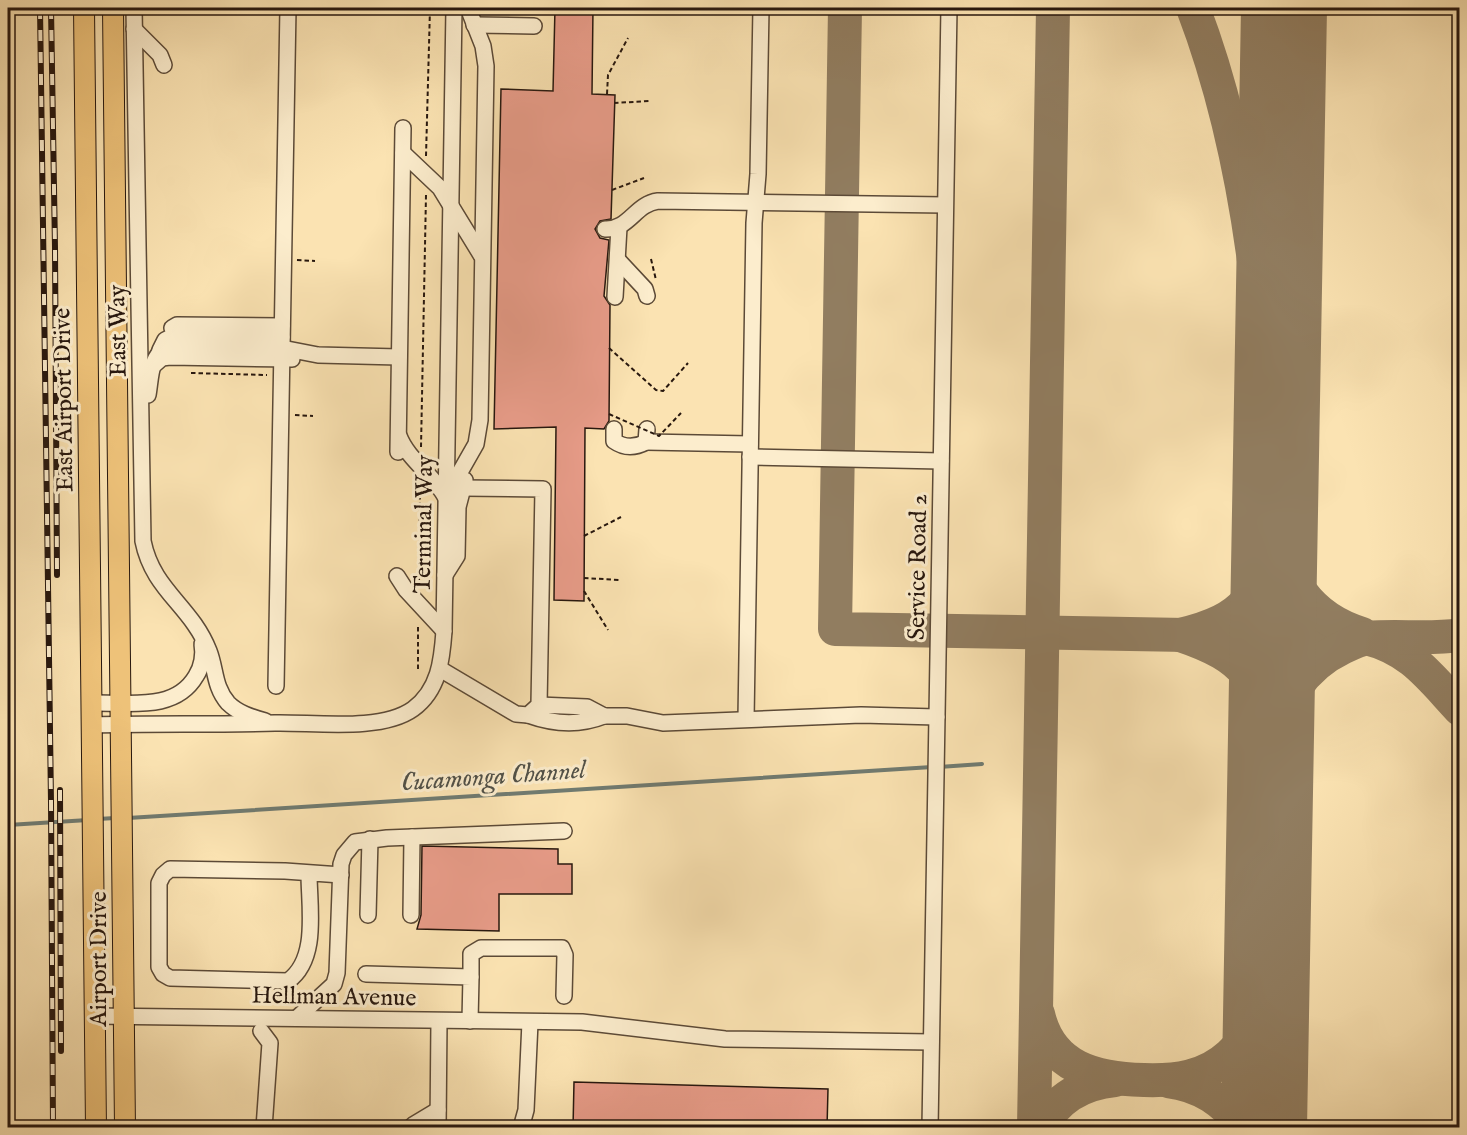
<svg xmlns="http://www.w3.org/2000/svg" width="1467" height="1135" viewBox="0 0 1467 1135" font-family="'IM FELL English',serif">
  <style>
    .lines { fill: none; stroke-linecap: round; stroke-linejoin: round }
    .stream { stroke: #707b71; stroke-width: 4 }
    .taxiway { stroke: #917d60; stroke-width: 34 }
    .runway { stroke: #917d60; stroke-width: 86 }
    .building { fill: #e89c89; stroke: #27170e; stroke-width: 1.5 }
    .minor-casing { stroke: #5c4a37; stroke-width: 18 }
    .major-casing { stroke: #27170e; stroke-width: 22 }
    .path { stroke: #27170e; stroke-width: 2; stroke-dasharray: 4.5 3; stroke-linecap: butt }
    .minor { stroke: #fcedcd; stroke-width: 15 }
    .major { stroke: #eec279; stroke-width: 20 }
    .rail-casing { stroke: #27170e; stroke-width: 6 }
    .rail { stroke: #fcedcd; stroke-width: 4; stroke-dasharray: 11; stroke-linecap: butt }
    .path-bridge { stroke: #27170e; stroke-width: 2; stroke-dasharray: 4.5 3; stroke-linecap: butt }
    .labels { text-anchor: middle; stroke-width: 6; stroke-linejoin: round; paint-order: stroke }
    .street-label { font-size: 24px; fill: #27170e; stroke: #fcedcd }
    .water-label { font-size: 26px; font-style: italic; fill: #515148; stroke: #fcedcd }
  </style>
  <rect width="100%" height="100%" fill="#fbe3b2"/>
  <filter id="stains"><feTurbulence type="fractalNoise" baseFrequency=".00333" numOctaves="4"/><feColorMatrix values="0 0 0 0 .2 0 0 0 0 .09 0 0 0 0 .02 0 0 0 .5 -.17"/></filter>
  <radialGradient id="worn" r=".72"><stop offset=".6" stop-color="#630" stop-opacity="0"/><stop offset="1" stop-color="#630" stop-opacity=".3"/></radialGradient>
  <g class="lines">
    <g class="stream">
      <path d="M 939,767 L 982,764"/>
      <path d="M 128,818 L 932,767"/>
      <path d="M 98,819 L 115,818"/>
      <path d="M 8,825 L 88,820"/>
    </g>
    <g class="taxiway">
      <path d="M 845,8 L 835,629 L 1366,638 C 1411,649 1430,677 1460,709"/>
      <path d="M 1193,8 C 1256,173 1266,350 1275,525 C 1286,579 1307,617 1362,634"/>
      <path d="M 1272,744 C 1282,702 1302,667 1342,648 C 1350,644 1359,639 1368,638 C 1398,635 1429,640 1460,635"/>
      <path d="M 1271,748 C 1260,679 1248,658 1180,635 C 1247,619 1260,596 1274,531"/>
      <path d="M 1038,1014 C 1050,1068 1096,1079 1144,1080 C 1175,1081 1205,1078 1230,1055 C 1254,1033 1261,1005 1267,974"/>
      <path d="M 1168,1081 C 1201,1085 1224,1101 1245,1128"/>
      <path d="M 1034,1128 L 1053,8"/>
      <path d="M 1041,1128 C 1056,1098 1084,1083 1115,1080"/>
    </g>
    <path class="runway" d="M 1264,1128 L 1284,8"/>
  </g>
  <g class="building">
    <path d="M 555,8 L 593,8 L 592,94 L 615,95 L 611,219 L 600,221 L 595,229 L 600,238 L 609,240 L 604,296 L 610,305 L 609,421 L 604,429 L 585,428 L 584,601 L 554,600 L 556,427 L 494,429 L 501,89 L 553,91 Z"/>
    <path d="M 422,846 L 558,849 L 558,864 L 572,864 L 572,894 L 499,894 L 499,931 L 417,929 L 421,915 Z"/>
    <path d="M 574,1082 L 828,1089 L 827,1128 L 573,1128 Z"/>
  </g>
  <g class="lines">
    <defs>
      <g id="minor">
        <path d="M 134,8 L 143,541 C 153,591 191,605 209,651 C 216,669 214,687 228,703 C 238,713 251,717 265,721"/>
        <path d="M 474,25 L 534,26"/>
        <path d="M 134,29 L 160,55 L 164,65"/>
        <path d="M 403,153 L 440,188 L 481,255"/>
        <path d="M 605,229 C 629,230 635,204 658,201 L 945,205"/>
        <path d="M 618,260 L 645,289 L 647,296"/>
        <path d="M 615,297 L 619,227"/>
        <path d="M 172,328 L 177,325 L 282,326"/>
        <path d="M 160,350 L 165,340 L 175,335 L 282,337"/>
        <path d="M 154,365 L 162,358 L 170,357 L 292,359"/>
        <path d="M 148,395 C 151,378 150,357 166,347 L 282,348 L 318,355 L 399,357"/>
        <path d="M 614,429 L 614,441 C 624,448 635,448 646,442 L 647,429"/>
        <path d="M 399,436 C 408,460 434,475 446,498"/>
        <path d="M 646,442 L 750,444"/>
        <path d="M 398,452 L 403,128"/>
        <path d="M 750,457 L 941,461"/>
        <path d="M 447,495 L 476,444 L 480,420 L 486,66 L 483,46 L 468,8"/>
        <path d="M 445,575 L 457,556 L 458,507 L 465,480"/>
        <path d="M 397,576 L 406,590 L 444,631"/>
        <path d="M 440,669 L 516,714 L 528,715 L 539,705 L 543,489 L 463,488"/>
        <path d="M 276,686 L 288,8"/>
        <path d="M 92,703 C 129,702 175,712 196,676 C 202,667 204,654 202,644"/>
        <path d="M 528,715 C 553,724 579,726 604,716 L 587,707 L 539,705"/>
        <path d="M 604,716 L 627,716 L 663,723 L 861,715 L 937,717"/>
        <path d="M 746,719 L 754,223 L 758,174 L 761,8"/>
        <path d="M 92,725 C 153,723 214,725 275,723 C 313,722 381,732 413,709 C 439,690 442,660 444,631 L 454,8"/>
        <path d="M 309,874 C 309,907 319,959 288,981 L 170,978 L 163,974 L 159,967 L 159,883 L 163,875 L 170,869 L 285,871 L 341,875"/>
        <path d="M 368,915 L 370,839"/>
        <path d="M 411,915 L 412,837"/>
        <path d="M 366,974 L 471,977 L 470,1021"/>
        <path d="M 471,977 L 471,954 L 481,948 L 562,948 L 565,955 L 564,996"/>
        <path d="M 95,1016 L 582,1022 L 725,1039 L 931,1042"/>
        <path d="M 297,1018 L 334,984 L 337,973 L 341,864 L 344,855 L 355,842 L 387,838 L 564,831"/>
        <path d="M 261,1031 L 270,1043 L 264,1128"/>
        <path d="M 413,1125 L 438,1110"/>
        <path d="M 438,1128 L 439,1021"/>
        <path d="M 521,1128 L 526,1110 L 530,1022"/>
        <path d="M 930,1128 L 949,8"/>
      </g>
      <g id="major">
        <path d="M 84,8 L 96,1128"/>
        <path d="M 113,8 L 125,1128"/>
      </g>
    </defs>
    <use href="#minor" class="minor-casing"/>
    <use href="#major" class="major-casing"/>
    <g class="path">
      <path d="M 607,94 L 608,75 L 628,38"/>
      <path d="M 614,103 L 650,101"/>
      <path d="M 426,156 L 430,8"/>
      <path d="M 612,190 L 644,178"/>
      <path d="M 651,259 L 656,280"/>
      <path d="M 297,260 L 315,261"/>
      <path d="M 609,348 L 656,390 L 663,391 L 688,363"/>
      <path d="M 191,373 L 267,375"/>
      <path d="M 295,415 L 313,416"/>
      <path d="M 421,447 L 426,195"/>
      <path d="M 584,536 L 621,517"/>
      <path d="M 584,578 L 620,580"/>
      <path d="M 419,582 L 420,486"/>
      <path d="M 584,591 L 608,630"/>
      <path d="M 418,669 L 418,624"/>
      <path d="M 370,1128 L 379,1122 L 385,1128"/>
    </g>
    <use href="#minor" class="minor"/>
    <use href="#major" class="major"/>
    <defs>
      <g id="rail">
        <path d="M 40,8 L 51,802 L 53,1128"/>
        <path d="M 51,8 L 55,248 L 57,575"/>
        <path d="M 60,790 L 61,1051"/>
      </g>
    </defs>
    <use href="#rail" class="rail-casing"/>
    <use href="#rail" class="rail"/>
    <path class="path-bridge" d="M 609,414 L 659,436 L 681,413"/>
  </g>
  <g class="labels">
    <g class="street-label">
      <text transform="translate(117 331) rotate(-91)" y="8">East Way</text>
      <text transform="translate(63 400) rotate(-91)" y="8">East Airport Drive</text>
      <text transform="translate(423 524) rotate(-89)" y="8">Terminal Way</text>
      <text transform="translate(917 567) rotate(-89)" y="8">Service Road 2</text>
      <text transform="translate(98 959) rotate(-90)" y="8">Airport Drive</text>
      <text transform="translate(334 996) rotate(1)" y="8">Hellman Avenue</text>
    </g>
    <g class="water-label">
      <text transform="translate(493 775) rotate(-4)" y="9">Cucamonga Channel</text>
    </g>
  </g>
  <rect width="1467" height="1135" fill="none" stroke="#fbe3b2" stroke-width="30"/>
  <rect x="9" y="9" width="1449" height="1117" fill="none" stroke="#27170e" stroke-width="3"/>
  <rect x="15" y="15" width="1437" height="1105" fill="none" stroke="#27170e" stroke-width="1.5"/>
  <rect width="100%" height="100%" filter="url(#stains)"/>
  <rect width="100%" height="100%" fill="url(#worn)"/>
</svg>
